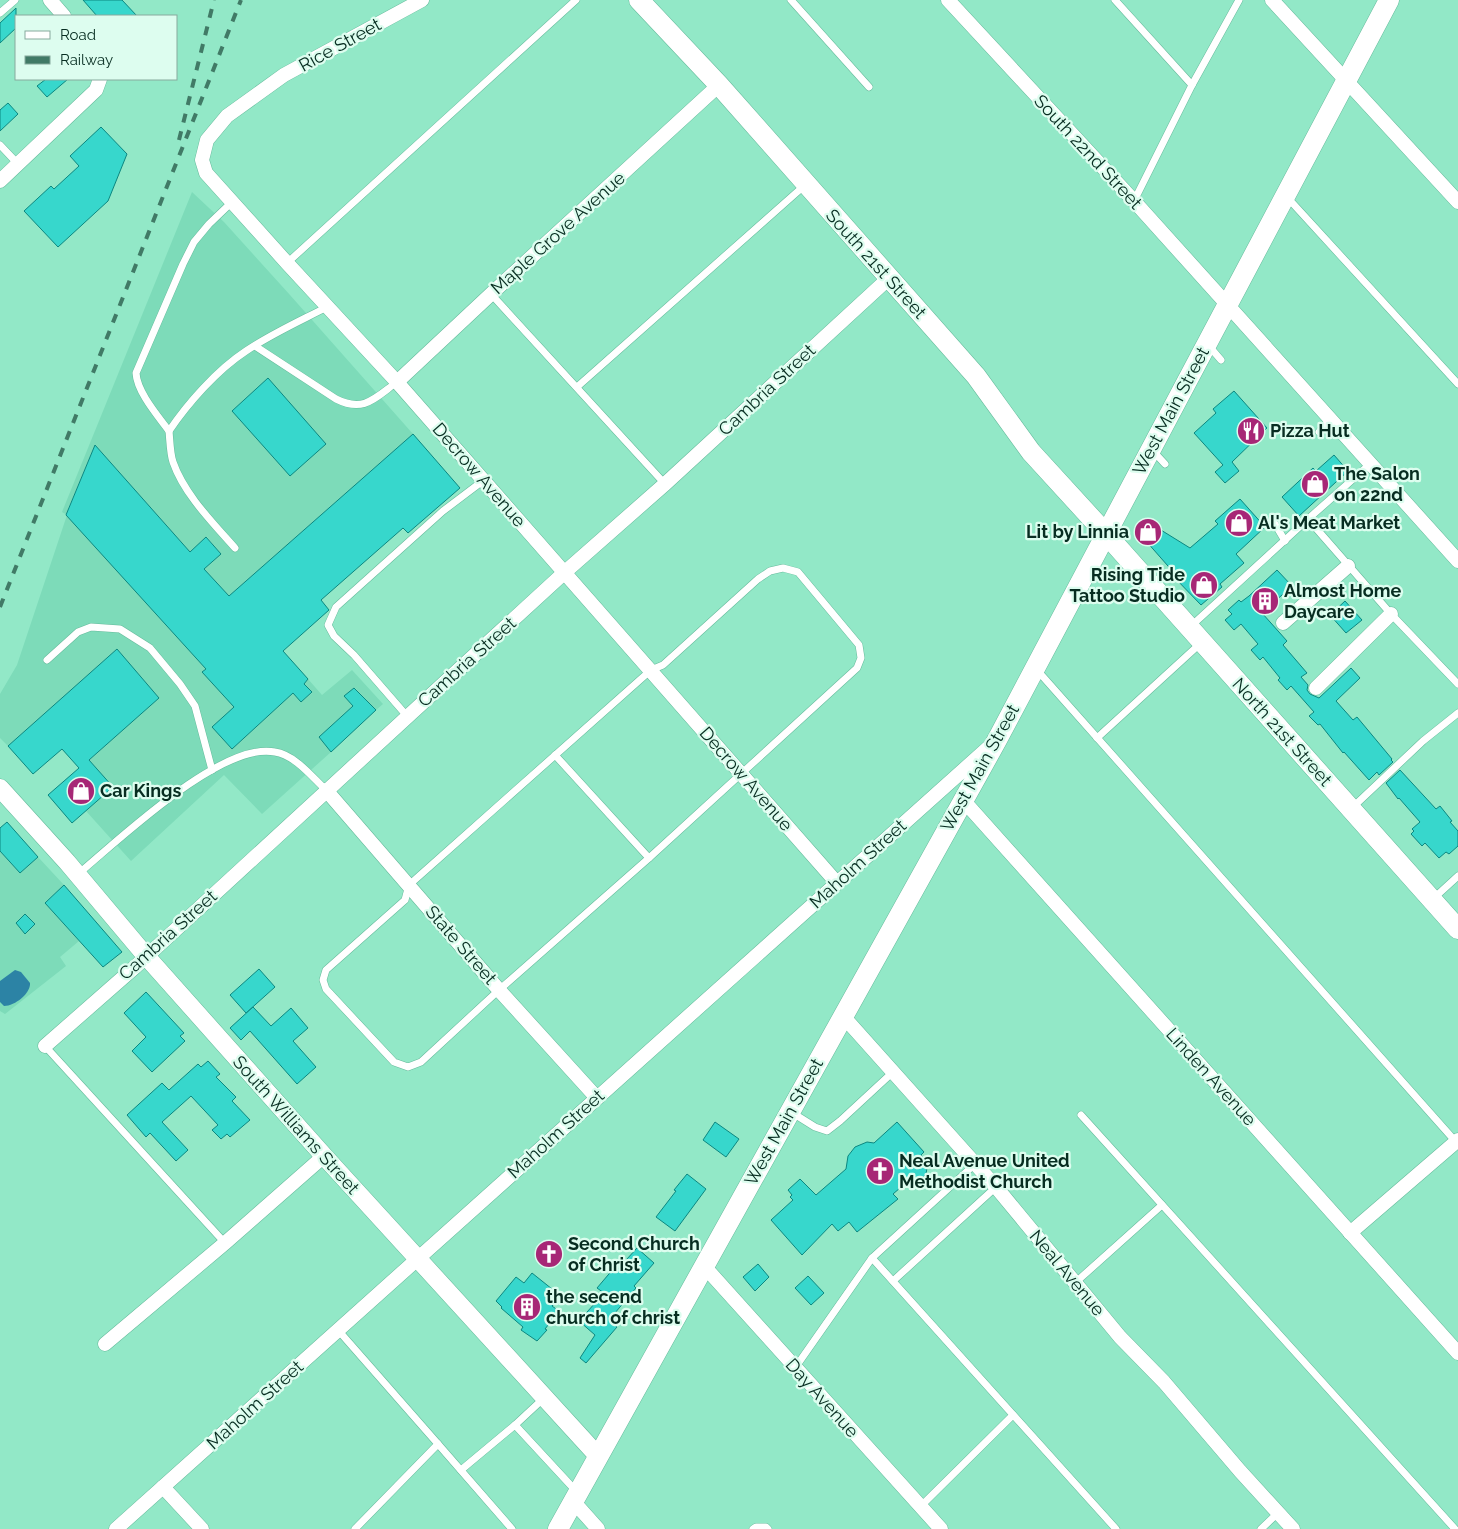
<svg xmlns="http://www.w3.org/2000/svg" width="1458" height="1529" viewBox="0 0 1458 1529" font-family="Raleway,sans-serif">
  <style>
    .built { fill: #7ddbb9 }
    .water { fill: #2c83a5 }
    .building { fill: #37d7cc; stroke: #0c8780 }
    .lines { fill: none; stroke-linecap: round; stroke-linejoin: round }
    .service-casing { stroke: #66bb9c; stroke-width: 8 }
    .minor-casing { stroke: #66bb9c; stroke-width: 15 }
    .tertiary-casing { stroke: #66bb9c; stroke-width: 19 }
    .secondary-casing { stroke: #66bb9c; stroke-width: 21 }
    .service { stroke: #fff; stroke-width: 7 }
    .minor { stroke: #fff; stroke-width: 14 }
    .tertiary { stroke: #fff; stroke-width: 18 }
    .secondary { stroke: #fff; stroke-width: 20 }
    .rail { stroke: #417a66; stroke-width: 4; stroke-dasharray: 9 9; stroke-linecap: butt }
    .labels { text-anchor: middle; stroke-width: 4.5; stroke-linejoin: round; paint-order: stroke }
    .street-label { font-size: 18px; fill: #072d21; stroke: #ddfdef }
    .poi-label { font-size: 18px; font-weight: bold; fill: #072d21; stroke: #ddfdef; text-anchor: start }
  </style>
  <rect width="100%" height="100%" fill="#92e8c7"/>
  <g class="built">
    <path d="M 192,192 L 224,222 L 290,295 L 413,434 L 229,596 L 204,569 L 221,554 L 207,537 L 190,552 L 95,445 L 68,509 L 71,512 L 67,515 L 206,669 L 203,672 L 234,707 L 212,727 L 232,749 L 293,693 L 301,702 L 312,693 L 304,684 L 308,679 L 322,695 L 352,670 L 383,704 L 376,710 L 355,688 L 345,696 L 353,706 L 319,737 L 331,752 L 262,814 L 224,775 L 131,861 L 86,811 L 113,787 L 89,760 L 159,698 L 117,649 L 8,746 L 0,738 L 0,694 L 17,665 L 67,515 L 62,512 Z"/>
    <path d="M 0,851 L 20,873 L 38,857 L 64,885 L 45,903 L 79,941 L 60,957 L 66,966 L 5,1014 L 0,1011 Z"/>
  </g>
  <path class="water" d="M 15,970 L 21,972 L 30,983 C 31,993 15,1006 4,1006 L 0,1002 L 0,981 Z"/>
  <g class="building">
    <path d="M 83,0 L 122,0 L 137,16 L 97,16 Z"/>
    <path d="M 16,8 L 16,28 L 0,43 L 0,23 Z"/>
    <path d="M 46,79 L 68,79 L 47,97 L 37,86 Z"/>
    <path d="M 8,103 L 18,114 L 0,131 L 0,110 Z"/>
    <path d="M 101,127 L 127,154 L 108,201 L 58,247 L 24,211 L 51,186 L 54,189 L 79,166 L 70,156 Z"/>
    <path d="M 268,378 L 326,444 L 290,476 L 232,411 Z"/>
    <path d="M 1234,391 L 1267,428 L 1232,462 L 1239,471 L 1225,483 L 1215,472 L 1223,465 L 1194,433 L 1216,413 L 1213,409 Z"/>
    <path d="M 413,434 L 460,488 L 408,533 L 403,528 L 321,600 L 329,610 L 283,651 L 308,679 L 304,684 L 312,692 L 301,702 L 293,693 L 232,749 L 212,727 L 234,707 L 202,672 L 206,669 L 66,515 L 95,445 L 190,552 L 206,537 L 221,554 L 204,569 L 229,596 Z"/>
    <path d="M 1334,455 L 1348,471 L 1299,516 L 1282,497 L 1313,468 L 1316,471 Z"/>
    <path d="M 1240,499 L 1265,527 L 1236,554 L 1244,563 L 1220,584 L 1222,587 L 1201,605 L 1173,576 L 1175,574 L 1146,541 L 1139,537 L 1148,522 L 1190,548 L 1218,524 L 1215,521 Z"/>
    <path d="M 1277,570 L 1292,586 L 1262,613 L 1287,641 L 1283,645 L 1307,673 L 1301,677 L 1308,685 L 1307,690 L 1310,694 L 1319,698 L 1351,668 L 1360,678 L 1336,701 L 1353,720 L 1357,717 L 1392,759 L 1391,760 L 1393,762 L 1379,775 L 1377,772 L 1369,780 L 1344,752 L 1343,753 L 1320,724 L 1318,725 L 1309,716 L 1314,712 L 1291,686 L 1287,690 L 1278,680 L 1280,678 L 1263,657 L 1260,660 L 1251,650 L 1258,644 L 1241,624 L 1234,630 L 1225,620 L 1232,614 L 1228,610 L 1239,600 L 1241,602 L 1249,596 Z"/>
    <path d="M 1345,601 L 1362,620 L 1346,633 L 1330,615 Z"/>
    <path d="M 117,649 L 159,698 L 89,760 L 113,787 L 72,823 L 48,795 L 79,768 L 62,749 L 33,774 L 8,746 Z"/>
    <path d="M 354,688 L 376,710 L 331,752 L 319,737 L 353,706 L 344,696 Z"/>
    <path d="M 1400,770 L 1436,809 L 1440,806 L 1452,821 L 1450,822 L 1458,831 L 1458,846 L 1449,854 L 1446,852 L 1439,858 L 1425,843 L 1422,846 L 1411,834 L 1414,831 L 1412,829 L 1420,822 L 1399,798 L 1398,799 L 1386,783 Z"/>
    <path d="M 7,822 L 38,857 L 20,873 L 0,851 L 0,828 Z"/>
    <path d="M 64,885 L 122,952 L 103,967 L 45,903 Z"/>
    <path d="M 25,914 L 35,924 L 25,934 L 16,923 Z"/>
    <path d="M 259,969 L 275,987 L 246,1013 L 230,995 Z"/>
    <path d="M 146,992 L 184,1033 L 180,1036 L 185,1041 L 152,1072 L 132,1051 L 146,1037 L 124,1013 Z"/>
    <path d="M 253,1007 L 271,1026 L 291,1008 L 308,1028 L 293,1041 L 316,1067 L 297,1084 L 250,1031 L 241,1040 L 230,1028 Z"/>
    <path d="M 208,1061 L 220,1074 L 216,1077 L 236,1097 L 232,1101 L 250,1120 L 230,1137 L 227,1134 L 221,1139 L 212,1130 L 218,1125 L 191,1096 L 162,1122 L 188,1150 L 176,1161 L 150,1133 L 146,1137 L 127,1115 L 162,1083 L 169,1090 L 198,1064 L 201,1067 Z"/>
    <path d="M 715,1122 L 739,1139 L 726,1157 L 703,1140 Z"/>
    <path d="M 897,1122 L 924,1152 L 921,1155 L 928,1162 L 926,1174 L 917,1183 L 907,1182 L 893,1194 L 898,1199 L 857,1232 L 849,1222 L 838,1231 L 832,1224 L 802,1255 L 771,1220 L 793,1200 L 790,1197 L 792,1195 L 788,1190 L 800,1179 L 816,1195 L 846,1169 L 848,1156 L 855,1147 L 867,1142 L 874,1143 Z"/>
    <path d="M 687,1174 L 706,1189 L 675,1231 L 656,1217 L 676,1191 L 674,1190 Z"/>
    <path d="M 637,1248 L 654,1263 L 634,1286 L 636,1288 L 609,1320 L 617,1327 L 586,1363 L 580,1358 L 595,1335 L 579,1321 L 604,1293 L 597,1288 L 614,1268 L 616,1271 Z"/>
    <path d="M 758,1264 L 769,1277 L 755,1291 L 743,1277 Z"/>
    <path d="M 532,1273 L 562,1297 L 552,1306 L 559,1311 L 545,1329 L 547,1330 L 537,1341 L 521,1330 L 523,1327 L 501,1308 L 502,1307 L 496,1301 L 516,1277 L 524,1283 Z"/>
    <path d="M 808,1276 L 824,1293 L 811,1305 L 795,1288 Z"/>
  </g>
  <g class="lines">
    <defs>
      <g id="service">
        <path d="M 791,0 L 869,87"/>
        <path d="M 1115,0 L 1192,85"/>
        <path d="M 0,13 L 15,0"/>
        <path d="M 0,145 L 18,164"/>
        <path d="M 1286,196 L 1458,384"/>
        <path d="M 1134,201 L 1192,85 L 1239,0"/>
        <path d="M 287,263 L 576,0"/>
        <path d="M 491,294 L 665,484"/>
        <path d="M 255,346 L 336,399 C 364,413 375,398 397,382"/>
        <path d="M 1209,346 L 1221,360"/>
        <path d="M 577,387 L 805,185"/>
        <path d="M 169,431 C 158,416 137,392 136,373 L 183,264 L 194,242 L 209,224 L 232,202"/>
        <path d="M 1319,432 L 1330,419"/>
        <path d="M 1153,451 L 1165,464"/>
        <path d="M 1308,519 L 1370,464"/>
        <path d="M 1275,524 L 1285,541"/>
        <path d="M 235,548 C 213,523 184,494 173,462 C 170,453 170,441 169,431 C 188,403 217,370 246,351 C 271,334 300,321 327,307"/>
        <path d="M 783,568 L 798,572 L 859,645 L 861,658 L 857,668 L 649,858 L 499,990 L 421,1062 L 408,1067 L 394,1062 L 326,989 L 323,980 L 326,970 L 405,900 L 409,885 L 651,670 L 663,665 L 758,579 L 770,571 Z"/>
        <path d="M 1190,627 L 1308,519 L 1391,614 L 1458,684"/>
        <path d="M 47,660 L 78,632 L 91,627 L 120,629 L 150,648 L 180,684 L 195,706 L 212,770"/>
        <path d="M 1037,670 L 1456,1142"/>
        <path d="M 407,716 L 354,655 L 334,636 L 328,625 L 336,607 L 443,511 L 484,480"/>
        <path d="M 1097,738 L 1202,642"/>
        <path d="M 555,755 L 649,858"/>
        <path d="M 1353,807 L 1423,741 L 1458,713"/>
        <path d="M 78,874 C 119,840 222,741 275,752 C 295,755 312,777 326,790"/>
        <path d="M 1434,898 L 1458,876"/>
        <path d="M 45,1046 L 225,1243"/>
        <path d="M 791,1112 L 815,1127 L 827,1131 L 840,1121 L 893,1072"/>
        <path d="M 1081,1115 L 1455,1529"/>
        <path d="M 872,1258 L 1116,1529"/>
        <path d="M 893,1281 L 996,1187"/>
        <path d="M 1076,1282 L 1162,1205"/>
        <path d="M 338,1330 L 438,1444 L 355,1529"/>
        <path d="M 795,1368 L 872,1258 L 975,1164"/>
        <path d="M 515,1425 L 544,1398"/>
        <path d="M 438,1444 L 512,1529"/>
        <path d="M 461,1470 L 515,1425 L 576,1491"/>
        <path d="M 920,1507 L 1013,1415"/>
        <path d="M 753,1529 L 756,1527 L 766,1527 L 768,1529"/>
        <path d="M 1261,1529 L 1278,1513"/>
      </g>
      <g id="minor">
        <path d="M 50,0 L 64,16"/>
        <path d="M 422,0 L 284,75 L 227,116 L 207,140 L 202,160 L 206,173 L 287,263 L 397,382 L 837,883"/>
        <path d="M 948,0 L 1134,201 L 1458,561"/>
        <path d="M 1272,0 L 1458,202"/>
        <path d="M 0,181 L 96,90 L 100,79"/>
        <path d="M 397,382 L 491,294 L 719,85"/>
        <path d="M 1283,623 L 1348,566"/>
        <path d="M 1316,688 L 1391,614"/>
        <path d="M 326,790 L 499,990 L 597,1098"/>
        <path d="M 963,800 L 1458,1353"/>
        <path d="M 843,1016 L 996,1187 L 1120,1337 L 1164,1382 L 1240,1471 L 1293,1529"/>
        <path d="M 45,1046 L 135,967 L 565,572 L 665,484 L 889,278"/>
        <path d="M 1350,1233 L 1458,1140"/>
        <path d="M 704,1266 L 941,1529"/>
        <path d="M 105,1344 L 225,1243 L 324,1156"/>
        <path d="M 163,1487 L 202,1529"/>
        <path d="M 573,1501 L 598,1529"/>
        <path d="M 116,1529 L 989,747"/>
      </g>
      <path id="tertiary" d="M 0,788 L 67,862 L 146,956 L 324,1156 L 598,1456"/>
      <g id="secondary">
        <path d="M 639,0 L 719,85 L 976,376 L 1031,452 L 1106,534 L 1458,929"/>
        <path d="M 558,1529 L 997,740 L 1389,0"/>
      </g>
    </defs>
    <use href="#service" class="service-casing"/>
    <use href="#minor" class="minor-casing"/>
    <use href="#tertiary" class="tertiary-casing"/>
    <use href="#secondary" class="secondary-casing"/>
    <use href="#service" class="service"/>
    <use href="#minor" class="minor"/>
    <use href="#tertiary" class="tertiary"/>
    <use href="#secondary" class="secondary"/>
    <g class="rail">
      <path d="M 179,140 L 214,0"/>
      <path d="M 0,607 L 241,0"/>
    </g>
  </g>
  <defs>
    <symbol id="restaurant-disc" viewBox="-11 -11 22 22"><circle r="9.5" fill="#a72776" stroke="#ddfdef"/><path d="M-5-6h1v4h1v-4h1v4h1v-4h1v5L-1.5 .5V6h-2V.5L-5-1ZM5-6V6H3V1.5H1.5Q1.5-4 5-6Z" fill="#fff"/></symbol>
    <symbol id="shop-disc" viewBox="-11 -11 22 22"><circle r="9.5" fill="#a72776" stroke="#ddfdef"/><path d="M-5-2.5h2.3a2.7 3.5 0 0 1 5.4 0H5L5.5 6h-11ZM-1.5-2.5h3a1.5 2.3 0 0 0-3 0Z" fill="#fff"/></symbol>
    <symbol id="building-disc" viewBox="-11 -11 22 22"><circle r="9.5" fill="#a72776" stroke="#ddfdef"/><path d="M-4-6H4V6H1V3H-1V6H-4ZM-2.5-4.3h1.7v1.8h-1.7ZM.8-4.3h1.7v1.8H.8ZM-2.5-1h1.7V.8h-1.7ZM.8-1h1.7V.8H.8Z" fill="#fff"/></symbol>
    <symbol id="church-disc" viewBox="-11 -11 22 22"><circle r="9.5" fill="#a72776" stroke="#ddfdef"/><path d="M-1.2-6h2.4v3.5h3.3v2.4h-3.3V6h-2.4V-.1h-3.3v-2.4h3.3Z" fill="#fff"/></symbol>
  </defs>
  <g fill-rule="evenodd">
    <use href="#restaurant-disc" x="1235" y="415" width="32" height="32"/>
    <use href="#shop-disc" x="1299" y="468" width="32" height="32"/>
    <use href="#shop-disc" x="1223" y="507" width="32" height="32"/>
    <use href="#shop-disc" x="1132" y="516" width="32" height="32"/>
    <use href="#shop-disc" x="1188" y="569" width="32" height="32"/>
    <use href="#building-disc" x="1249" y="585" width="32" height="32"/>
    <use href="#shop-disc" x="65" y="775" width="32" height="32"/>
    <use href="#church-disc" x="864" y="1155" width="32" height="32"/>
    <use href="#church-disc" x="533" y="1238" width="32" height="32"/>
    <use href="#building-disc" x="511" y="1291" width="32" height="32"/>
  </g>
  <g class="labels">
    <g class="street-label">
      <text transform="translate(340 45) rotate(-29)" y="6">Rice Street</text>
      <text transform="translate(1088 152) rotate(47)" y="6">South 22nd Street</text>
      <text transform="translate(558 233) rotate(-42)" y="6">Maple Grove Avenue</text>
      <text transform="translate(876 264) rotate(48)" y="6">South 21st Street</text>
      <text transform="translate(767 390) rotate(-43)" y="6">Cambria Street</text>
      <text transform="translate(1171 411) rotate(-62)" y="6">West Main Street</text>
      <text transform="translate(479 475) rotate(49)" y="6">Decrow Avenue</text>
      <text transform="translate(467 662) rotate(-42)" y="6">Cambria Street</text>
      <text transform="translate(1282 732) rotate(48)" y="6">North 21st Street</text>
      <text transform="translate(980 768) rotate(-61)" y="6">West Main Street</text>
      <text transform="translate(746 779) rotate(49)" y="6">Decrow Avenue</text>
      <text transform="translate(858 864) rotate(-42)" y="6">Maholm Street</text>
      <text transform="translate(168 935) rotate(-42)" y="6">Cambria Street</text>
      <text transform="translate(461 945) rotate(49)" y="6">State Street</text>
      <text transform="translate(1211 1077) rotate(48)" y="6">Linden Avenue</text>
      <text transform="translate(784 1122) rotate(-61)" y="6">West Main Street</text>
      <text transform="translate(296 1125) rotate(48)" y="6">South Williams Street</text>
      <text transform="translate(556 1134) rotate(-42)" y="6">Maholm Street</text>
      <text transform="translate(1067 1273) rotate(50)" y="6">Neal Avenue</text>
      <text transform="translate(822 1398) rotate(48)" y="6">Day Avenue</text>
      <text transform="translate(255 1405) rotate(-42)" y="6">Maholm Street</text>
    </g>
    <g class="poi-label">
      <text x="1270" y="437">Pizza Hut</text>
      <text x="1334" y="480">The Salon<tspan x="1334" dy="21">on 22nd</tspan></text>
      <text x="1258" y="529">Al's Meat Market</text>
      <text x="1129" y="538" text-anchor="end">Lit by Linnia</text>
      <text x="1185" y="581" text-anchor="end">Rising Tide<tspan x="1185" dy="21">Tattoo Studio</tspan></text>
      <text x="1284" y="597">Almost Home<tspan x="1284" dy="21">Daycare</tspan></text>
      <text x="100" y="797">Car Kings</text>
      <text x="899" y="1167">Neal Avenue United<tspan x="899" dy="21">Methodist Church</tspan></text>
      <text x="568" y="1250">Second Church<tspan x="568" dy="21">of Christ</tspan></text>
      <text x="546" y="1303">the secend<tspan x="546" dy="21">church of christ</tspan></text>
    </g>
  </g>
  <rect x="15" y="15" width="162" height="65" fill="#ddfdef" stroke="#87aa9d"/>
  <rect x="25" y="31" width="25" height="8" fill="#ffffff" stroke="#87aa9d"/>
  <text x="60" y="40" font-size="15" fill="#072d21">Road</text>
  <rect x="25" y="56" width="25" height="8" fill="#417a66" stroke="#87aa9d"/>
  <text x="60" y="65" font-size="15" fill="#072d21">Railway</text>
</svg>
